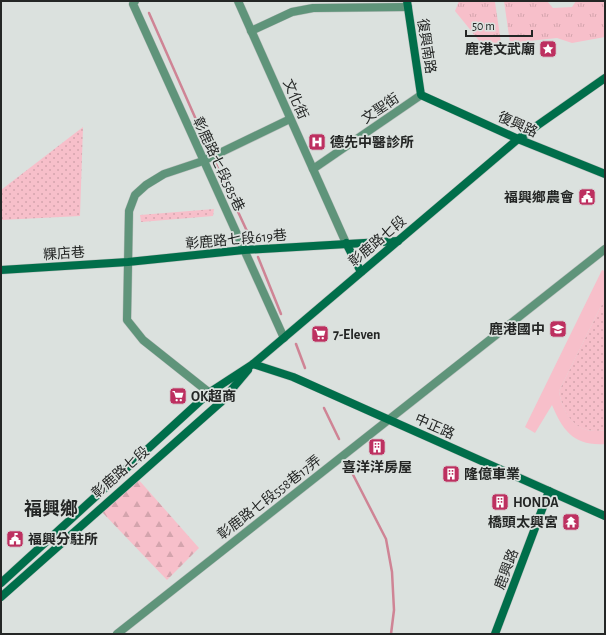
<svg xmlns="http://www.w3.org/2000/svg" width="606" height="635" viewBox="0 0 606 635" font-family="'Alegreya Sans','Noto Sans TC',sans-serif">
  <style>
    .grass { fill: url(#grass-dots) }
    .forest { fill: url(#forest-firs) }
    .park { fill: url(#park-tufts) }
    .garden { fill: #f7bfca }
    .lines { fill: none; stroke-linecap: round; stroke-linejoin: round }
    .stream { stroke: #cf8495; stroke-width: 2.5 }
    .street-casing { stroke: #babfbd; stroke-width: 9 }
    .secondary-casing { stroke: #babfbd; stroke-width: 9 }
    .street { stroke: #5f947a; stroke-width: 8 }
    .secondary { stroke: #006e4a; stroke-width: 8 }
    .labels { text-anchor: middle; stroke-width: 3.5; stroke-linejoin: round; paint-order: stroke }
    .street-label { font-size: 14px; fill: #242625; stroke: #dbe1de }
    .poi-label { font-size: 14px; font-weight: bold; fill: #242625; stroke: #dbe1de; text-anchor: start }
    .district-label { font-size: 18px; font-weight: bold; fill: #242625; stroke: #dbe1de }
  </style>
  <defs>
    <pattern id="grass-dots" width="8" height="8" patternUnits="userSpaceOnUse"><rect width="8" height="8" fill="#f7bfca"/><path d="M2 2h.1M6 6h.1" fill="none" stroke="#d4a4ad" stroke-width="1.8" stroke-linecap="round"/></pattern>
    <pattern id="forest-firs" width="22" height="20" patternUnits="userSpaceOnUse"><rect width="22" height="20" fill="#f7bfca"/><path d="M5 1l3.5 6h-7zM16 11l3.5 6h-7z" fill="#d4a4ad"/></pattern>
    <pattern id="park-tufts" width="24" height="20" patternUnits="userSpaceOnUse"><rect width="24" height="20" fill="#f7bfca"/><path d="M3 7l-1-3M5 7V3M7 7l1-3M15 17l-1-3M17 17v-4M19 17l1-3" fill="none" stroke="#d4a4ad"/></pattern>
  </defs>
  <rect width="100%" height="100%" fill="#dbe1de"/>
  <g class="grass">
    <path d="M 83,127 L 80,216 L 1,220 L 1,190 Z"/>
    <path d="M 214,209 L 213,216 L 141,222 L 140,215 Z"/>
    <path d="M 605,298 L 605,430 C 577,436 563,416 559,391 Z"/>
  </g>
  <path class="forest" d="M 138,479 L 199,548 L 167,580 L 102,512 Z"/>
  <g class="park">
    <path d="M 459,1 L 495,2 L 501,43 L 485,48 L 455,11 Z"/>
    <path d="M 504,1 L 547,1 L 553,8 L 572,7 L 576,1 L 605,1 L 605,37 L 572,43 L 557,38 L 510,43 Z"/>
  </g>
  <path class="garden" d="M 602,270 L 605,271 L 605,298 L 559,391 C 563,416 578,436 605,430 L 605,444 C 574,446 563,431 552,405 L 535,433 L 525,427 Z"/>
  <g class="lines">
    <g class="stream">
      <path d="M 149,13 L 209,149"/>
      <path d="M 215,162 L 252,242"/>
      <path d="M 258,257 L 281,314"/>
      <path d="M 296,344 L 305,368"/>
      <path d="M 324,408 L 339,439"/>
      <path d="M 346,461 L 386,539 L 392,572 L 394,610 L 391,634"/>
    </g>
    <defs>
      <g id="street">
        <path d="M 135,1 L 133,4 L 284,338"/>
        <path d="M 238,1 L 346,243"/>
        <path d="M 251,31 L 292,12 L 313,8 L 408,7"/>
        <path d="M 313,169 L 421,95"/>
        <path d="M 221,402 L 143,340 L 127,320 L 129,211 L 135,195 L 146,185 L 164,174 L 203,161 L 290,119"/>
        <path d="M 117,634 L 605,249"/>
      </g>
      <g id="secondary">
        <path d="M 407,1 L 421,95 L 518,139 L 605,174"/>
        <path d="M 346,243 L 361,272"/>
        <path d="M 1,270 L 128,262 L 244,250 L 398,241"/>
        <path d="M 253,364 L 293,377 L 605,516"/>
        <path d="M 1,583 L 210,392 L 253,364 L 518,139 L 605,78"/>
        <path d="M 1,597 L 221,402 L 248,370"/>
        <path d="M 495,634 L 549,491"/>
      </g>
    </defs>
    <use href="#street" class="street-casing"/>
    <use href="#secondary" class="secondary-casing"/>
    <use href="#street" class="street"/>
    <use href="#secondary" class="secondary"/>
  </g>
  <defs>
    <symbol id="sight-square" viewBox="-11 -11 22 22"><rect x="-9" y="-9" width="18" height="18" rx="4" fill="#bd3060" stroke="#dbe1de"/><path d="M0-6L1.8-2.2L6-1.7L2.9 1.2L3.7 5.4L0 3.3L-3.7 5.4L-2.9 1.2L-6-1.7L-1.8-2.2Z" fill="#fff"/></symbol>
    <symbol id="hospital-square" viewBox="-11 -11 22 22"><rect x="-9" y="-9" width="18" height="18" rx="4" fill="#bd3060" stroke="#dbe1de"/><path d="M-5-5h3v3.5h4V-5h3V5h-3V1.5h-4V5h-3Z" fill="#fff"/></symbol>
    <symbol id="civic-square" viewBox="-11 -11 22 22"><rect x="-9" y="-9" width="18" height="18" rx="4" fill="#bd3060" stroke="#dbe1de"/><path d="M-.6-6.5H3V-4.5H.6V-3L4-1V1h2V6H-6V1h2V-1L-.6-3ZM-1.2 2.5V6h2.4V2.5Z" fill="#fff"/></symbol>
    <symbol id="school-square" viewBox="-11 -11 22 22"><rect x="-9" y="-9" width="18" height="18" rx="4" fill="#bd3060" stroke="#dbe1de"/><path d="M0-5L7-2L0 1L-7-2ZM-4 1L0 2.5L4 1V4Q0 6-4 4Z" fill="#fff"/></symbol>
    <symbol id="supermarket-square" viewBox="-11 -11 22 22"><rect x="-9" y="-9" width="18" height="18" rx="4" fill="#bd3060" stroke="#dbe1de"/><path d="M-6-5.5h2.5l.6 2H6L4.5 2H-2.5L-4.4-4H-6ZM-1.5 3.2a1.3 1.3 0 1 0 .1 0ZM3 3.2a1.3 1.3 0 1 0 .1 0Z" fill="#fff"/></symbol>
    <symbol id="building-square" viewBox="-11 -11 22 22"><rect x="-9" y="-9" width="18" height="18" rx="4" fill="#bd3060" stroke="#dbe1de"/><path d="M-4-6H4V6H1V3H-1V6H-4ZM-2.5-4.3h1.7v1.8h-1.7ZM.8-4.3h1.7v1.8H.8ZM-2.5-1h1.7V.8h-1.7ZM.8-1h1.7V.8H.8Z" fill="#fff"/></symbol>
    <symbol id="temple-square" viewBox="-11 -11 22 22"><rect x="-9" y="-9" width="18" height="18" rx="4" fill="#bd3060" stroke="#dbe1de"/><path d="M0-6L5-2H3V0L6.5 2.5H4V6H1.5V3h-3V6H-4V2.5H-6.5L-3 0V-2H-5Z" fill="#fff"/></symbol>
  </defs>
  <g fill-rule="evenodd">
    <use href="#sight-square" x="538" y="39" width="20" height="20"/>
    <use href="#hospital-square" x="307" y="132" width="20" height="20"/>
    <use href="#civic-square" x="577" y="187" width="20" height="20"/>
    <use href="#school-square" x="548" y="319" width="20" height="20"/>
    <use href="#supermarket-square" x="310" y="324" width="20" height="20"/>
    <use href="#supermarket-square" x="168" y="386" width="20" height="20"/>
    <use href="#building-square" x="367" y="437" width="20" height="20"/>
    <use href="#building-square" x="441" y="464" width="20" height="20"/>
    <use href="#building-square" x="490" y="492" width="20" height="20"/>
    <use href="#temple-square" x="561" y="512" width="20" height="20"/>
    <use href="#civic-square" x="5" y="529" width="20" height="20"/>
  </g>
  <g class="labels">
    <g class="street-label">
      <text transform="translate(427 46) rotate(81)" y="5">復興南路</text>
      <text transform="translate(296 99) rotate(66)" y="5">文化街</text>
      <text transform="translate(380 108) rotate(-34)" y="5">文聖街</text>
      <text transform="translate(518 124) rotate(24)" y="5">復興路</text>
      <text transform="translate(219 164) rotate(65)" y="5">彰鹿路七段585巷</text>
      <text transform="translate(236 239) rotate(-5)" y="5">彰鹿路七段619巷</text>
      <text transform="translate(377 241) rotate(-40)" y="5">彰鹿路七段</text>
      <text transform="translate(64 253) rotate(-4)" y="5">粿店巷</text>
      <text transform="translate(435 426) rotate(24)" y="5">中正路</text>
      <text transform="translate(120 472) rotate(-41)" y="5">彰鹿路七段</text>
      <text transform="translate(269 497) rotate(-38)" y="5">彰鹿路七段558巷17弄</text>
      <text transform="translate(506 569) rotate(-69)" y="5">鹿興路</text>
    </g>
    <g class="poi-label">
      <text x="535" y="54" text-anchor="end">鹿港文武廟</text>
      <text x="330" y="147">德先中醫診所</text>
      <text x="574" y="202" text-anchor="end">福興鄉農會</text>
      <text x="545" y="334" text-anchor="end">鹿港國中</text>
      <text x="333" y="339">7-Eleven</text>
      <text x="191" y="401">OK超商</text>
      <text x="377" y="472" text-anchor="middle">喜洋洋房屋</text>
      <text x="464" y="479">隆億車業</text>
      <text x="513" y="507">HONDA</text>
      <text x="558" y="527" text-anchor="end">橋頭太興宮</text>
      <text x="28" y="544">福興分駐所</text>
    </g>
    <g class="district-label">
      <text x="51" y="515">福興鄉</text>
    </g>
  </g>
  <rect width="606" height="635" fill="none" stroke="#242625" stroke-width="4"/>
  <path d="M466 30v6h66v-6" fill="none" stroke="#242625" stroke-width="2"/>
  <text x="472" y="30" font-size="12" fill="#242625" stroke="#dbe1de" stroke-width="3" paint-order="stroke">50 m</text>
</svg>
